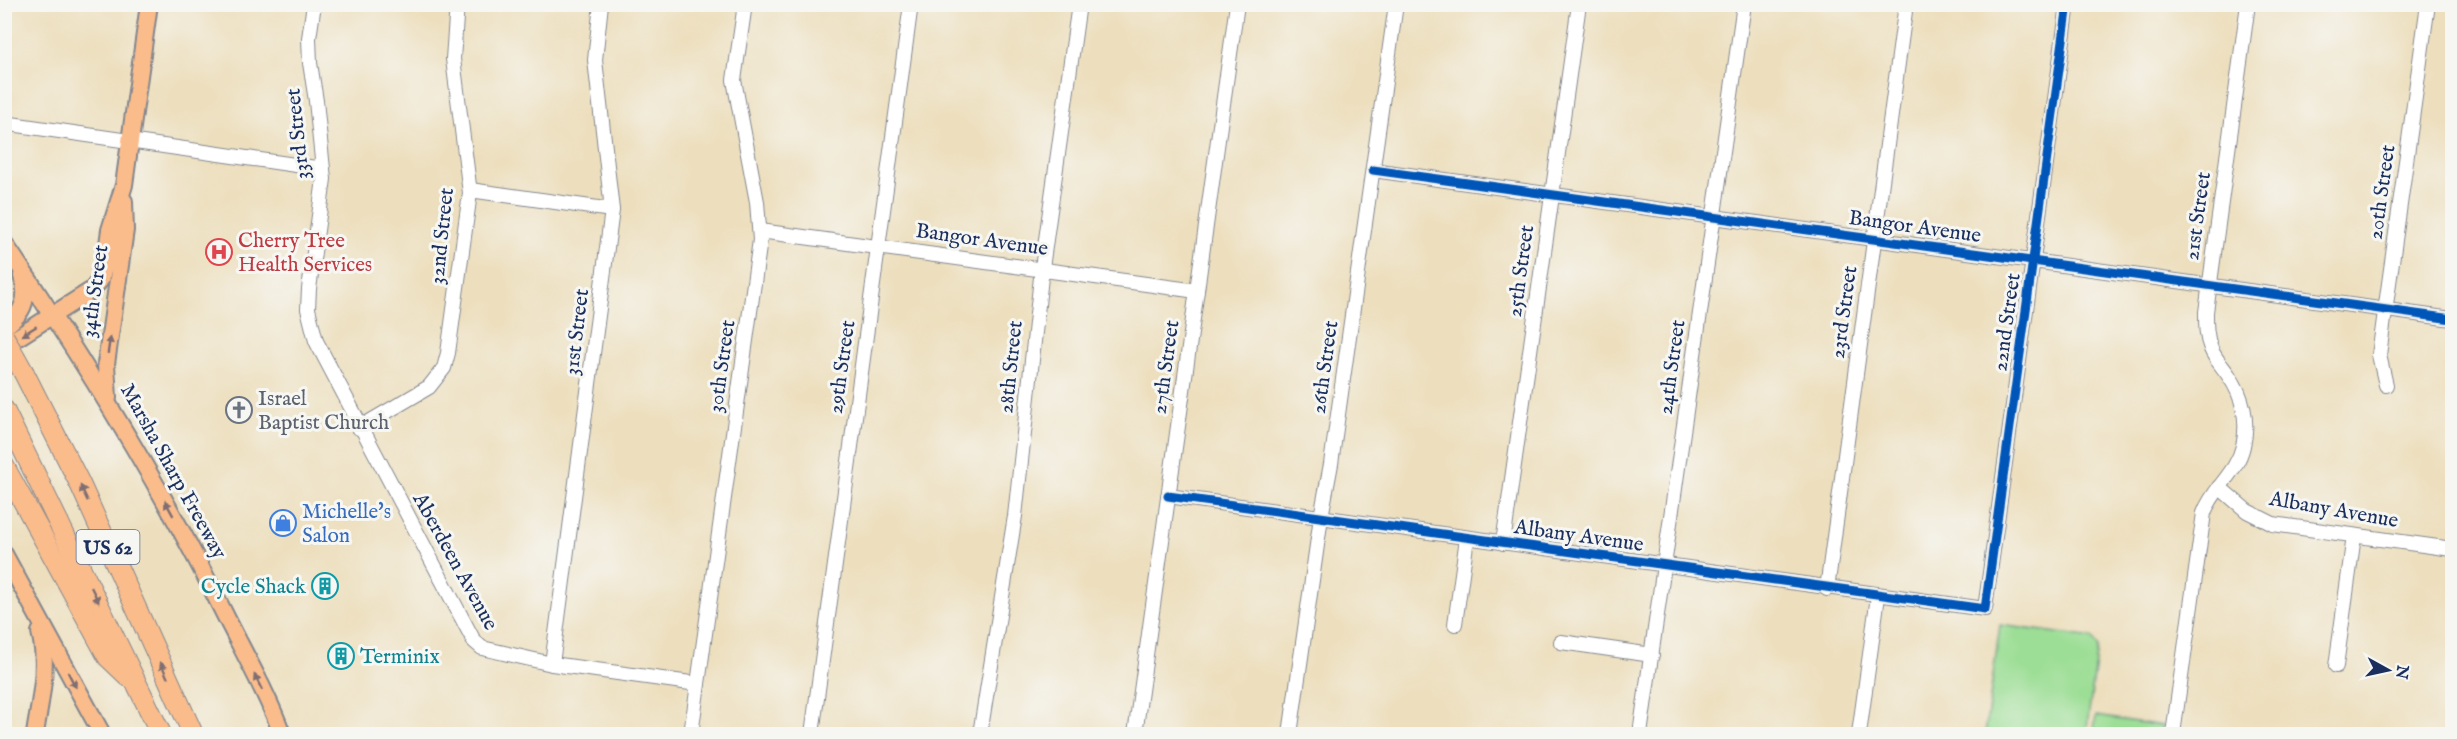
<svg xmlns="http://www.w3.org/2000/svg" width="2457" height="739" viewBox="0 0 2457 739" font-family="'IM FELL English',serif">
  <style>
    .green { fill: #9cde95; stroke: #5c867a; stroke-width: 1.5 }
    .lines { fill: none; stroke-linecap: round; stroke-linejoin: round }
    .minor-casing { stroke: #84878e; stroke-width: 16 }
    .major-casing { stroke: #84878e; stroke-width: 20 }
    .highway-casing { stroke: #84878e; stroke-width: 22 }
    .minor { stroke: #fff; stroke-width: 14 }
    .major { stroke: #fabc8b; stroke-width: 16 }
    .highway { stroke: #fabc8b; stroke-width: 20 }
    .highway-bridge-casing { stroke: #84878e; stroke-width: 22; stroke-linecap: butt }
    .highway-bridge { stroke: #fabc8b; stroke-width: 20 }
    .cycleway-casing { stroke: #f6f6f2; stroke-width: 13 }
    .cycleway { stroke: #0057b8; stroke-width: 9 }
    .oneway { fill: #7f6e72 }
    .labels { text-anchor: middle; stroke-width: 6; stroke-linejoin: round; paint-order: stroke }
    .shield { fill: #f6f6f2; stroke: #5d6b8a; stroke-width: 1.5 }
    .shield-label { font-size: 20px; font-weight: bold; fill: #1b2f5e }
    .street-label { font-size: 21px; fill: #1b2f5e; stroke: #f6f6f2 }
    .health-label { font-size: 21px; fill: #be3a42; stroke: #f6f6f2; text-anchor: start }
    .worship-label { font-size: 21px; fill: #5b616d; stroke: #f6f6f2; text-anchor: start }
    .shop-label { font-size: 21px; fill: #366cbe; stroke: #f6f6f2; text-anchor: start }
    .culture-label { font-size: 21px; fill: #0d838f; stroke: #f6f6f2; text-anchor: end }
  </style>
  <rect width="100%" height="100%" fill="#f6f6f2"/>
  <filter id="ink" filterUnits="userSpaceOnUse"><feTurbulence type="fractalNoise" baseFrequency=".0167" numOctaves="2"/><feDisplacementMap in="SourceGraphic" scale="12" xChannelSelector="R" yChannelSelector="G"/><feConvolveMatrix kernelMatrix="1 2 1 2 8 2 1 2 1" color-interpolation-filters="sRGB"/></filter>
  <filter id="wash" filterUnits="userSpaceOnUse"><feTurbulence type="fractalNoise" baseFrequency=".008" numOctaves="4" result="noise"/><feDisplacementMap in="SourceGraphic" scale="24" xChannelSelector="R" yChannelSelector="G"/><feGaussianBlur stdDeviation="1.35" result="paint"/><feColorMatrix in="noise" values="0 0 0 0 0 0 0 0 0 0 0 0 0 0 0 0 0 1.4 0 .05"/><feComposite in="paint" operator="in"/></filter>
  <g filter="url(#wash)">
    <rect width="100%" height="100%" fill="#eddfbe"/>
    <g class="green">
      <path d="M 2000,625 L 2093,638 L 2098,647 L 2086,734 L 1985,734 Z"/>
      <path d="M 2096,716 L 2163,726 L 2162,734 L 2093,734 Z"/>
    </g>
  </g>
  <g filter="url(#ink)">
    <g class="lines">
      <defs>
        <g id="minor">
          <path d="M 314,4 L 309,38 L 310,63 L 316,101 L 324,179 L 309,289 L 308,309 L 316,341 L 474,641 L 482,648 L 552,664 L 698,684"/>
          <path d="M 4,123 L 323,169"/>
          <path d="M 1373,170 L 2452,319"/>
          <path d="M 470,190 L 612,210"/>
          <path d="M 760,231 L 1197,291"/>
          <path d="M 2386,385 L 2379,355 L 2428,4"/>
          <path d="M 359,428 L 429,387 L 444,368 L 448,353 L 470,193 L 453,59 L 457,4"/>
          <path d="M 2219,487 L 2247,511 L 2273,524 L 2452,549"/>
          <path d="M 1168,496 L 1985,609 L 2068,4"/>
          <path d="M 1503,543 L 1579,4"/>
          <path d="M 1827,589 L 1906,4"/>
          <path d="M 1455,624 L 1467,538"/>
          <path d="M 1561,642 L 1652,655"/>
          <path d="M 552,664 L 612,210 L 595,60 L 601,4"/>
          <path d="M 2336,666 L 2354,536"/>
          <path d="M 691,734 L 760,240 L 757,202 L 734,80 L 745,4"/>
          <path d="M 812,734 L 911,4"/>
          <path d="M 980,734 L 1015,516 L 1042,268 L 1079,4"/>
          <path d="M 1135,734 L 1237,4"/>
          <path d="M 1290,734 L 1321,517 L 1331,464 L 1396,4"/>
          <path d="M 1640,734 L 1744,4"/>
          <path d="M 1859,734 L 1878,596"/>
          <path d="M 2173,734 L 2204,513 C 2213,488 2237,473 2243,446 C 2249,421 2243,396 2229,376 C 2223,367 2215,359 2211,349 C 2206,337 2206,325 2206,312 L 2248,4"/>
        </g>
        <g id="major">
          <path d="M 4,243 C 87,365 162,487 227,619 C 246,657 268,695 282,734"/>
          <path d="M 4,327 C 23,314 30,298 22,276"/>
          <path d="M 4,346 L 92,290 L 100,280 L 105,265 L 110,230 L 124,185 L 149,4"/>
          <path d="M 108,398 L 106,364 L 125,230 L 124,201"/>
          <path d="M 4,554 L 102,734"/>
          <path d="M 35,734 C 40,700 49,666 40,632"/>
        </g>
        <g id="highway">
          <path d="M 24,373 L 80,484 L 193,734"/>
          <path d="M 4,410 L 161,734"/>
          <path d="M 4,466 L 108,657 L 129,677"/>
        </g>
      </defs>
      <use href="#minor" class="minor-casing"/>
      <use href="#major" class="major-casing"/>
      <use href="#highway" class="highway-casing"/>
      <use href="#minor" class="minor"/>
      <use href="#major" class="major"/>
      <use href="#highway" class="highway"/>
      <defs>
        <path id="highway-bridge" d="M 4,337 L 24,373"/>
      </defs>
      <use href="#highway-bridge" class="highway-bridge-casing"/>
      <use href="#highway-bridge" class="highway-bridge"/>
      <defs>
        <g id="cycleway">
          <path d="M 1373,170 L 2452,319"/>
          <path d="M 1168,496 L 1985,609 L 2068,4"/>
        </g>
      </defs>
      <use href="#cycleway" class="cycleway-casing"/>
      <use href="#cycleway" class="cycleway"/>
    </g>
    <defs><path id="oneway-solid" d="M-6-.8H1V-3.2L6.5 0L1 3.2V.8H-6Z" transform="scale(1.5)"/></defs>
    <g class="oneway">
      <use href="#oneway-solid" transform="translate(29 331) rotate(148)"/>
      <use href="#oneway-solid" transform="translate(109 345) rotate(-82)"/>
      <use href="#oneway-solid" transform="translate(84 493) rotate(-115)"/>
      <use href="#oneway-solid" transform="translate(169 508) rotate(-119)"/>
      <use href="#oneway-solid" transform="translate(95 595) rotate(64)"/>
      <use href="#oneway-solid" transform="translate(164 670) rotate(-114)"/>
      <use href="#oneway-solid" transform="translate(72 680) rotate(62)"/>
      <use href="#oneway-solid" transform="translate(258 682) rotate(-116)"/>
    </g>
  </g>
  <defs>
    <symbol id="hospital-ring" viewBox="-11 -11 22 22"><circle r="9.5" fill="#f6f6f2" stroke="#e0444e" stroke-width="1.5"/><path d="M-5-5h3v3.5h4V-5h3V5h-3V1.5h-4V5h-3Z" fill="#e0444e"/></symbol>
    <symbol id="church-ring" viewBox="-11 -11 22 22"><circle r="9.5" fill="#f6f6f2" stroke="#6b7280" stroke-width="1.5"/><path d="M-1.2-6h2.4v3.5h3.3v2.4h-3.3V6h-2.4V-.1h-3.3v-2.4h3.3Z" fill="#6b7280"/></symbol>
    <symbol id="shop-ring" viewBox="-11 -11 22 22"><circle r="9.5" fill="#f6f6f2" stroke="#3f7fe0" stroke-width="1.5"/><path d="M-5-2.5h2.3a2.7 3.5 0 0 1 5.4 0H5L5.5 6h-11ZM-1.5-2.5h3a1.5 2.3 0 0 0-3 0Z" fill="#3f7fe0"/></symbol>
    <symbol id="building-ring" viewBox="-11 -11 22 22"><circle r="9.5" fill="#f6f6f2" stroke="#0f9aa8" stroke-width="1.5"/><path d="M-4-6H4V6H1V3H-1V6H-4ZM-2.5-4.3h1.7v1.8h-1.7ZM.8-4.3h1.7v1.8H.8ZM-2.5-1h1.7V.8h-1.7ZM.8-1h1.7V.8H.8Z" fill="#0f9aa8"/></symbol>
  </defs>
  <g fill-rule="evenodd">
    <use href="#hospital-ring" x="204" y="237" width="30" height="30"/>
    <use href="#church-ring" x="224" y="395" width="30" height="30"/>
    <use href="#shop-ring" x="268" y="508" width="30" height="30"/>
    <use href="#building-ring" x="310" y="571" width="30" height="30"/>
    <use href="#building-ring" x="326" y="641" width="30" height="30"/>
  </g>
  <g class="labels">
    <rect class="shield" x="76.5" y="530" width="63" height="34" rx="4.5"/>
    <g class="shield-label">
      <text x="108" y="554">US 62</text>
    </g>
    <g class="street-label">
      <text transform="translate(297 134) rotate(-96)" y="7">33rd Street</text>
      <text transform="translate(2381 192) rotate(-82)" y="7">20th Street</text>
      <text transform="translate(2197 216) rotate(-82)" y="7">21st Street</text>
      <text transform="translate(1915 226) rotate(8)" y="7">Bangor Avenue</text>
      <text transform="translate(441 236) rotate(-84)" y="7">32nd Street</text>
      <text transform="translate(982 239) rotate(8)" y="7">Bangor Avenue</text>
      <text transform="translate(1520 271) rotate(-82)" y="7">25th Street</text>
      <text transform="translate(94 291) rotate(-82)" y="7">34th Street</text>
      <text transform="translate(1843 312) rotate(-82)" y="7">23rd Street</text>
      <text transform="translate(2006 322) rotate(-82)" y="7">22nd Street</text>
      <text transform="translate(576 332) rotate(-83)" y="7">31st Street</text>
      <text transform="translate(721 366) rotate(-82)" y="7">30th Street</text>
      <text transform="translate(841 367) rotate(-82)" y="7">29th Street</text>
      <text transform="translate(1010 367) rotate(-84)" y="7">28th Street</text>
      <text transform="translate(1165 367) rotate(-82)" y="7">27th Street</text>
      <text transform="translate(1324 367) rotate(-82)" y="7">26th Street</text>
      <text transform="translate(1671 367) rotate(-82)" y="7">24th Street</text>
      <text transform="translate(174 471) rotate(61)" y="7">Marsha Sharp Freeway</text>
      <text transform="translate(2334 509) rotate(10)" y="7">Albany Avenue</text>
      <text transform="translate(1579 535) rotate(8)" y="7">Albany Avenue</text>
      <text transform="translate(456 561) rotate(61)" y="7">Aberdeen Avenue</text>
    </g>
    <g class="health-label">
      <text x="238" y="247">Cherry Tree<tspan x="238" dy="24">Health Services</tspan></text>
    </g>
    <g class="worship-label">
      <text x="258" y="405">Israel<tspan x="258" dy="24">Baptist Church</tspan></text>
    </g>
    <g class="shop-label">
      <text x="302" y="518">Michelle's<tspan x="302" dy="24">Salon</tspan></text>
    </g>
    <g class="culture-label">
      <text x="306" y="593">Cycle Shack</text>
      <text x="360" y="663" text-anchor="start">Terminix</text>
    </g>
  </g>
  <rect width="2457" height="739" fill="none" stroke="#f6f6f2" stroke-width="24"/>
  <g transform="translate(2388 670) rotate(98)" stroke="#f6f6f2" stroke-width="4.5" paint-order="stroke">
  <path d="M0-4.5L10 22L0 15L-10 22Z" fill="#1b2f5e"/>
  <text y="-9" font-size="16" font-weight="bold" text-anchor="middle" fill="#1b2f5e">N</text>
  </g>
</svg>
